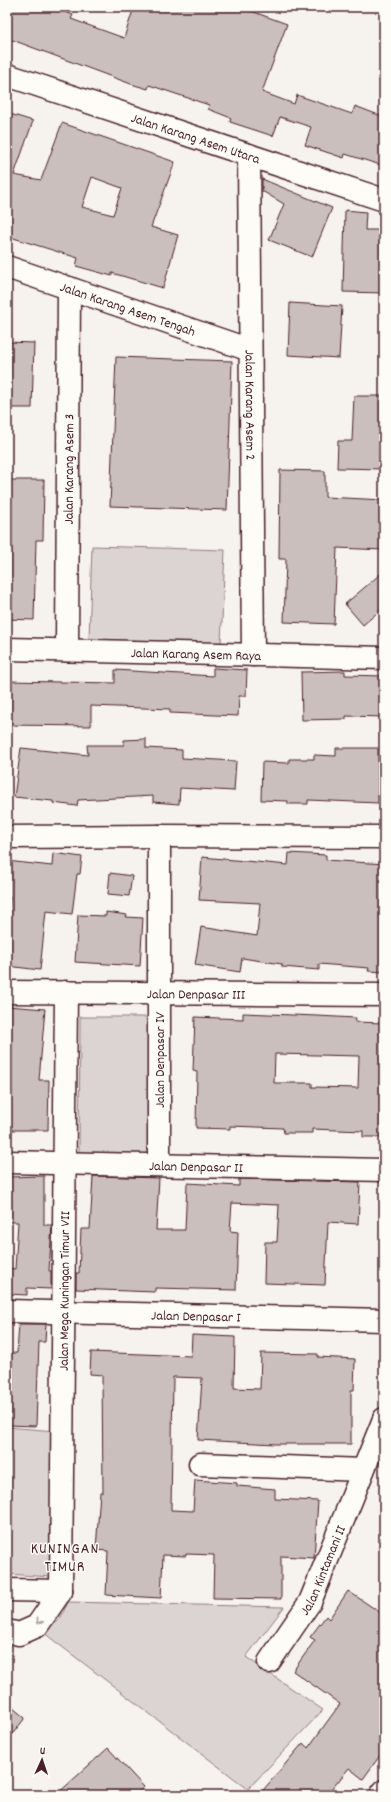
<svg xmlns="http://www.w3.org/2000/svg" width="391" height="1802" viewBox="0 0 391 1802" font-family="Dekko,sans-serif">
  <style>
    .green { fill: #dcd4d2; stroke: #937a7e }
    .building { fill: #cbbfbe; stroke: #4a1f2b; fill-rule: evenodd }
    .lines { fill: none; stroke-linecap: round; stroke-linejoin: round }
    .minor-casing { stroke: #4a1f2b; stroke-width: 25 }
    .minor { stroke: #fdfcf7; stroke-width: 22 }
    .oneway { stroke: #ac999b }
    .labels { text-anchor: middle; stroke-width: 3; stroke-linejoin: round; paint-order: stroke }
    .street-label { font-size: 14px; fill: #4a1f2b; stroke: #fdfcf7 }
    .quarter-label { font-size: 16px; letter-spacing: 1px; fill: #4a1f2b; stroke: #fdfcf7 }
  </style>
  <rect width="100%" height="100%" fill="#f6f3ef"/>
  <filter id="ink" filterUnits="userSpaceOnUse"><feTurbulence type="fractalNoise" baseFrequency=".025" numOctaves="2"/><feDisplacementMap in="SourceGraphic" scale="8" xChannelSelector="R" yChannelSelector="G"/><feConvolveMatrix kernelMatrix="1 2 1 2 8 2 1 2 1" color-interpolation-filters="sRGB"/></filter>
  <g filter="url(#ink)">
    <g class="green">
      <path d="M 92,546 L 225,550 L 221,644 L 89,639 Z"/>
      <path d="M 80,1017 L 156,1017 L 155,1156 L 79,1155 Z"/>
      <path d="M 7,1427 L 55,1431 L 51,1577 L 7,1574 Z"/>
      <path d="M 68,1602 L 284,1607 L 246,1657 L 323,1710 L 248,1789 L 44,1633 L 61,1617 Z"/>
    </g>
    <g class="building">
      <path d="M 7,7 L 53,7 L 73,15 L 71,19 L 124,38 L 134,7 L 240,7 L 287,24 L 262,92 L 294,104 L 297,95 L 352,114 L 355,106 L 384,117 L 384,166 L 345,154 L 344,158 L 305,145 L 311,127 L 280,117 L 273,136 L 230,122 L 231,118 L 208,109 L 209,105 L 149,85 L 148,89 L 131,84 L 7,38 Z"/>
      <path d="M 7,113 L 33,121 L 14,175 L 41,180 L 62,123 L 175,162 L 151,227 L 178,235 L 163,288 L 112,273 L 112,276 L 76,266 L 78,258 L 7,236 ZM 92,177 L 122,188 L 113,215 L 82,207 Z"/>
      <path d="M 262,179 L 332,208 L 312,257 L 269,240 L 284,204 L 262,191 Z"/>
      <path d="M 345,210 L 366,212 L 365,230 L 384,230 L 384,293 L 343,292 Z"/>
      <path d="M 290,303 L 342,306 L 339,358 L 288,355 Z"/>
      <path d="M 7,342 L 34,343 L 32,408 L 7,408 Z"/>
      <path d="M 116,357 L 232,361 L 227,510 L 110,506 Z"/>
      <path d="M 354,396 L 384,396 L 384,469 L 337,468 L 338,441 L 352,441 Z"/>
      <path d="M 280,470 L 325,471 L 325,497 L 384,500 L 384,550 L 337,548 L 334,624 L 284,622 L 286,559 L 279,559 Z"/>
      <path d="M 7,480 L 44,480 L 43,540 L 36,540 L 34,620 L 7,619 Z"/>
      <path d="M 384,571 L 384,607 L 363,625 L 345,604 Z"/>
      <path d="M 213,668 L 247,670 L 246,696 L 239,696 L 238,716 L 170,713 L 170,709 L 91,706 L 91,726 L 7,725 L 7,681 L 115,683 L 115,670 L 213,676 Z"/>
      <path d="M 345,671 L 345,675 L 384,676 L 384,717 L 346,716 L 346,719 L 302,720 L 301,672 Z"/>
      <path d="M 146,739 L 146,748 L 182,750 L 182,758 L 236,761 L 234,791 L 180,788 L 179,804 L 153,802 L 153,796 L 78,800 L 77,806 L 53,803 L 53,801 L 14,797 L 21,748 L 88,755 L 87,745 L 124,745 L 124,740 Z"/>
      <path d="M 336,748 L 378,748 L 378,803 L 308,800 L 308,804 L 288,804 L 288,801 L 261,800 L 262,762 L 289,763 L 289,759 L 314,759 L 314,755 L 336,756 Z"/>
      <path d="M 53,853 L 82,857 L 80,874 L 77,874 L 72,914 L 46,911 L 40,970 L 7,966 L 7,924 L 10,897 L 7,897 L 7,861 L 52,866 Z"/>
      <path d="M 289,853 L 326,855 L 326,860 L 384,864 L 384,972 L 368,971 L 369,968 L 319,964 L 319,970 L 282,967 L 282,964 L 242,958 L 240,972 L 195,965 L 201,927 L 257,936 L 260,903 L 199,900 L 202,857 L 288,865 Z"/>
      <path d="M 110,873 L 132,876 L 129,896 L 108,894 Z"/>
      <path d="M 106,912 L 127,915 L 126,917 L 143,918 L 140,966 L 75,962 L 78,915 L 106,916 Z"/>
      <path d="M 7,1006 L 45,1009 L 39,1080 L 49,1080 L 48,1130 L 7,1130 Z"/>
      <path d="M 243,1013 L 317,1016 L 356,1018 L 355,1022 L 384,1023 L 384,1137 L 363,1137 L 363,1131 L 312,1129 L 312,1133 L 284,1133 L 283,1128 L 230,1126 L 230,1129 L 196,1128 L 197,1072 L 193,1071 L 195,1017 L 243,1019 ZM 275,1054 L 359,1056 L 358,1088 L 312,1087 L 312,1083 L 274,1083 Z"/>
      <path d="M 44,1176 L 44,1225 L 52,1225 L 49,1271 L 51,1271 L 51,1289 L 27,1288 L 27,1295 L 7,1294 L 7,1268 L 15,1269 L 18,1222 L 7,1222 L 7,1177 Z"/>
      <path d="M 93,1176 L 159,1178 L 156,1230 L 185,1230 L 187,1183 L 239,1186 L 239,1179 L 360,1182 L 358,1224 L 328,1222 L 325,1285 L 264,1283 L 265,1242 L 277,1242 L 279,1205 L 232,1203 L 230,1231 L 238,1232 L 236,1290 L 155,1288 L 155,1292 L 76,1289 L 76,1273 L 79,1273 L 81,1229 L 90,1229 Z"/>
      <path d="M 19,1324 L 46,1324 L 45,1342 L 39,1342 L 36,1426 L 7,1425 L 7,1353 L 17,1353 Z"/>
      <path d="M 192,1335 L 235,1337 L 234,1388 L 260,1389 L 261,1353 L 318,1354 L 318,1357 L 355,1359 L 354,1390 L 351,1390 L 351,1444 L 276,1444 L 198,1440 L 202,1378 L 173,1377 L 171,1510 L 193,1511 L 195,1480 L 237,1483 L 237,1486 L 275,1489 L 275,1499 L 318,1501 L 314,1558 L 281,1556 L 281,1599 L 213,1598 L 214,1555 L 186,1554 L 186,1556 L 163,1555 L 161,1598 L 106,1595 L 108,1551 L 96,1550 L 100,1492 L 103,1492 L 102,1375 L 90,1374 L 91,1352 L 191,1356 Z"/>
      <path d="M 348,1591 L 384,1615 L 384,1750 L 363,1779 L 349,1768 L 327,1795 L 259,1795 L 303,1743 L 308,1748 L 340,1704 L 293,1671 L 315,1640 L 310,1637 L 326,1616 L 329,1619 Z"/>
      <path d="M 7,1703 L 25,1718 L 7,1741 Z"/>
      <path d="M 108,1748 L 144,1787 L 135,1795 L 56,1795 Z"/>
    </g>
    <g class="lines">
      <defs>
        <g id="minor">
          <path id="s1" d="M 7,75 L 384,200"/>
          <path id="s2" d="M 249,155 L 253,655"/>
          <path id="s3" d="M 7,267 L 250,350"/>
          <path id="s4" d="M 7,649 L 384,658"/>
          <path id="s5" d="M 67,650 L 69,288"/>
          <path d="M 159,836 L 159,1164"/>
          <path d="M 7,837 L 159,836 L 384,837"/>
          <path id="s6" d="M 7,992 L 384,995"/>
          <path id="s7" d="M 7,1162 L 384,1170"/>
          <path id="s8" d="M 7,1311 L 384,1320"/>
          <path d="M 200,1464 L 363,1470"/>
          <path d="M 7,1590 L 61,1591"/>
          <path id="s9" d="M 61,1591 L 66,992"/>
          <path d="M 7,1631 L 19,1634 L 37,1626 L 61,1591"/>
          <path id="s10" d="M 269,1662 L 310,1602 L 384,1419"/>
          <path d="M 381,1795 L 384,1791"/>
        </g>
      </defs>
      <use href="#minor" class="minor-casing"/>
      <use href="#minor" class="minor"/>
    </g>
    <defs><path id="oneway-chevron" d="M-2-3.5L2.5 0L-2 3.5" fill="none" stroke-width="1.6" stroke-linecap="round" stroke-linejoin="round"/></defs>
    <use class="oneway" href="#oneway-chevron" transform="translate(39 1621) rotate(129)"/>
  </g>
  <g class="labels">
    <g class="street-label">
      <text dy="5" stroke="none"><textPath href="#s1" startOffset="199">Jalan Karang Asem Utara</textPath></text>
      <text dy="5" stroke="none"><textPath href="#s3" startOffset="128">Jalan Karang Asem Tengah</textPath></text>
      <text dy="5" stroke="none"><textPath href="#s2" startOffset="250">Jalan Karang Asem 2</textPath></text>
      <text dy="5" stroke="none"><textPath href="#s5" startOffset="181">Jalan Karang Asem 3</textPath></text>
      <text dy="5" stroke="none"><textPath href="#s4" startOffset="189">Jalan Karang Asem Raya</textPath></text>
      <text dy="5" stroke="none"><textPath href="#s6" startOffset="189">Jalan Denpasar III</textPath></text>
      <text transform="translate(159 1060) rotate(-90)" y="5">Jalan Denpasar IV</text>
      <text dy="5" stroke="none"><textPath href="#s7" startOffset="189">Jalan Denpasar II</textPath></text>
      <text dy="5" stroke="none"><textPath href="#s9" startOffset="300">Jalan Mega Kuningan Timur VII</textPath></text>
      <text dy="5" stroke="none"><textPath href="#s8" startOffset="189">Jalan Denpasar I</textPath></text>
      <text dy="5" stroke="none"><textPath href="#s10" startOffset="107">Jalan Kintamani II</textPath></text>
    </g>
    <g class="quarter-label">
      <text x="65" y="1553">KUNINGAN<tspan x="65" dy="18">TIMUR</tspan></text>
    </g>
  </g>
  <rect width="391" height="1802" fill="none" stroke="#fdfcf7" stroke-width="24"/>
  <rect x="12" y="12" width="367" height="1778" fill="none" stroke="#4a1f2b" stroke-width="1.5" filter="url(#ink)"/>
  <g transform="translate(42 1760) rotate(3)" stroke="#fdfcf7" stroke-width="3" paint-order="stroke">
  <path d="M0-3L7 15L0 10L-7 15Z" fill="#4a1f2b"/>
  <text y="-6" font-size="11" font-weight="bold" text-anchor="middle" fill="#4a1f2b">U</text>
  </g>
</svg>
